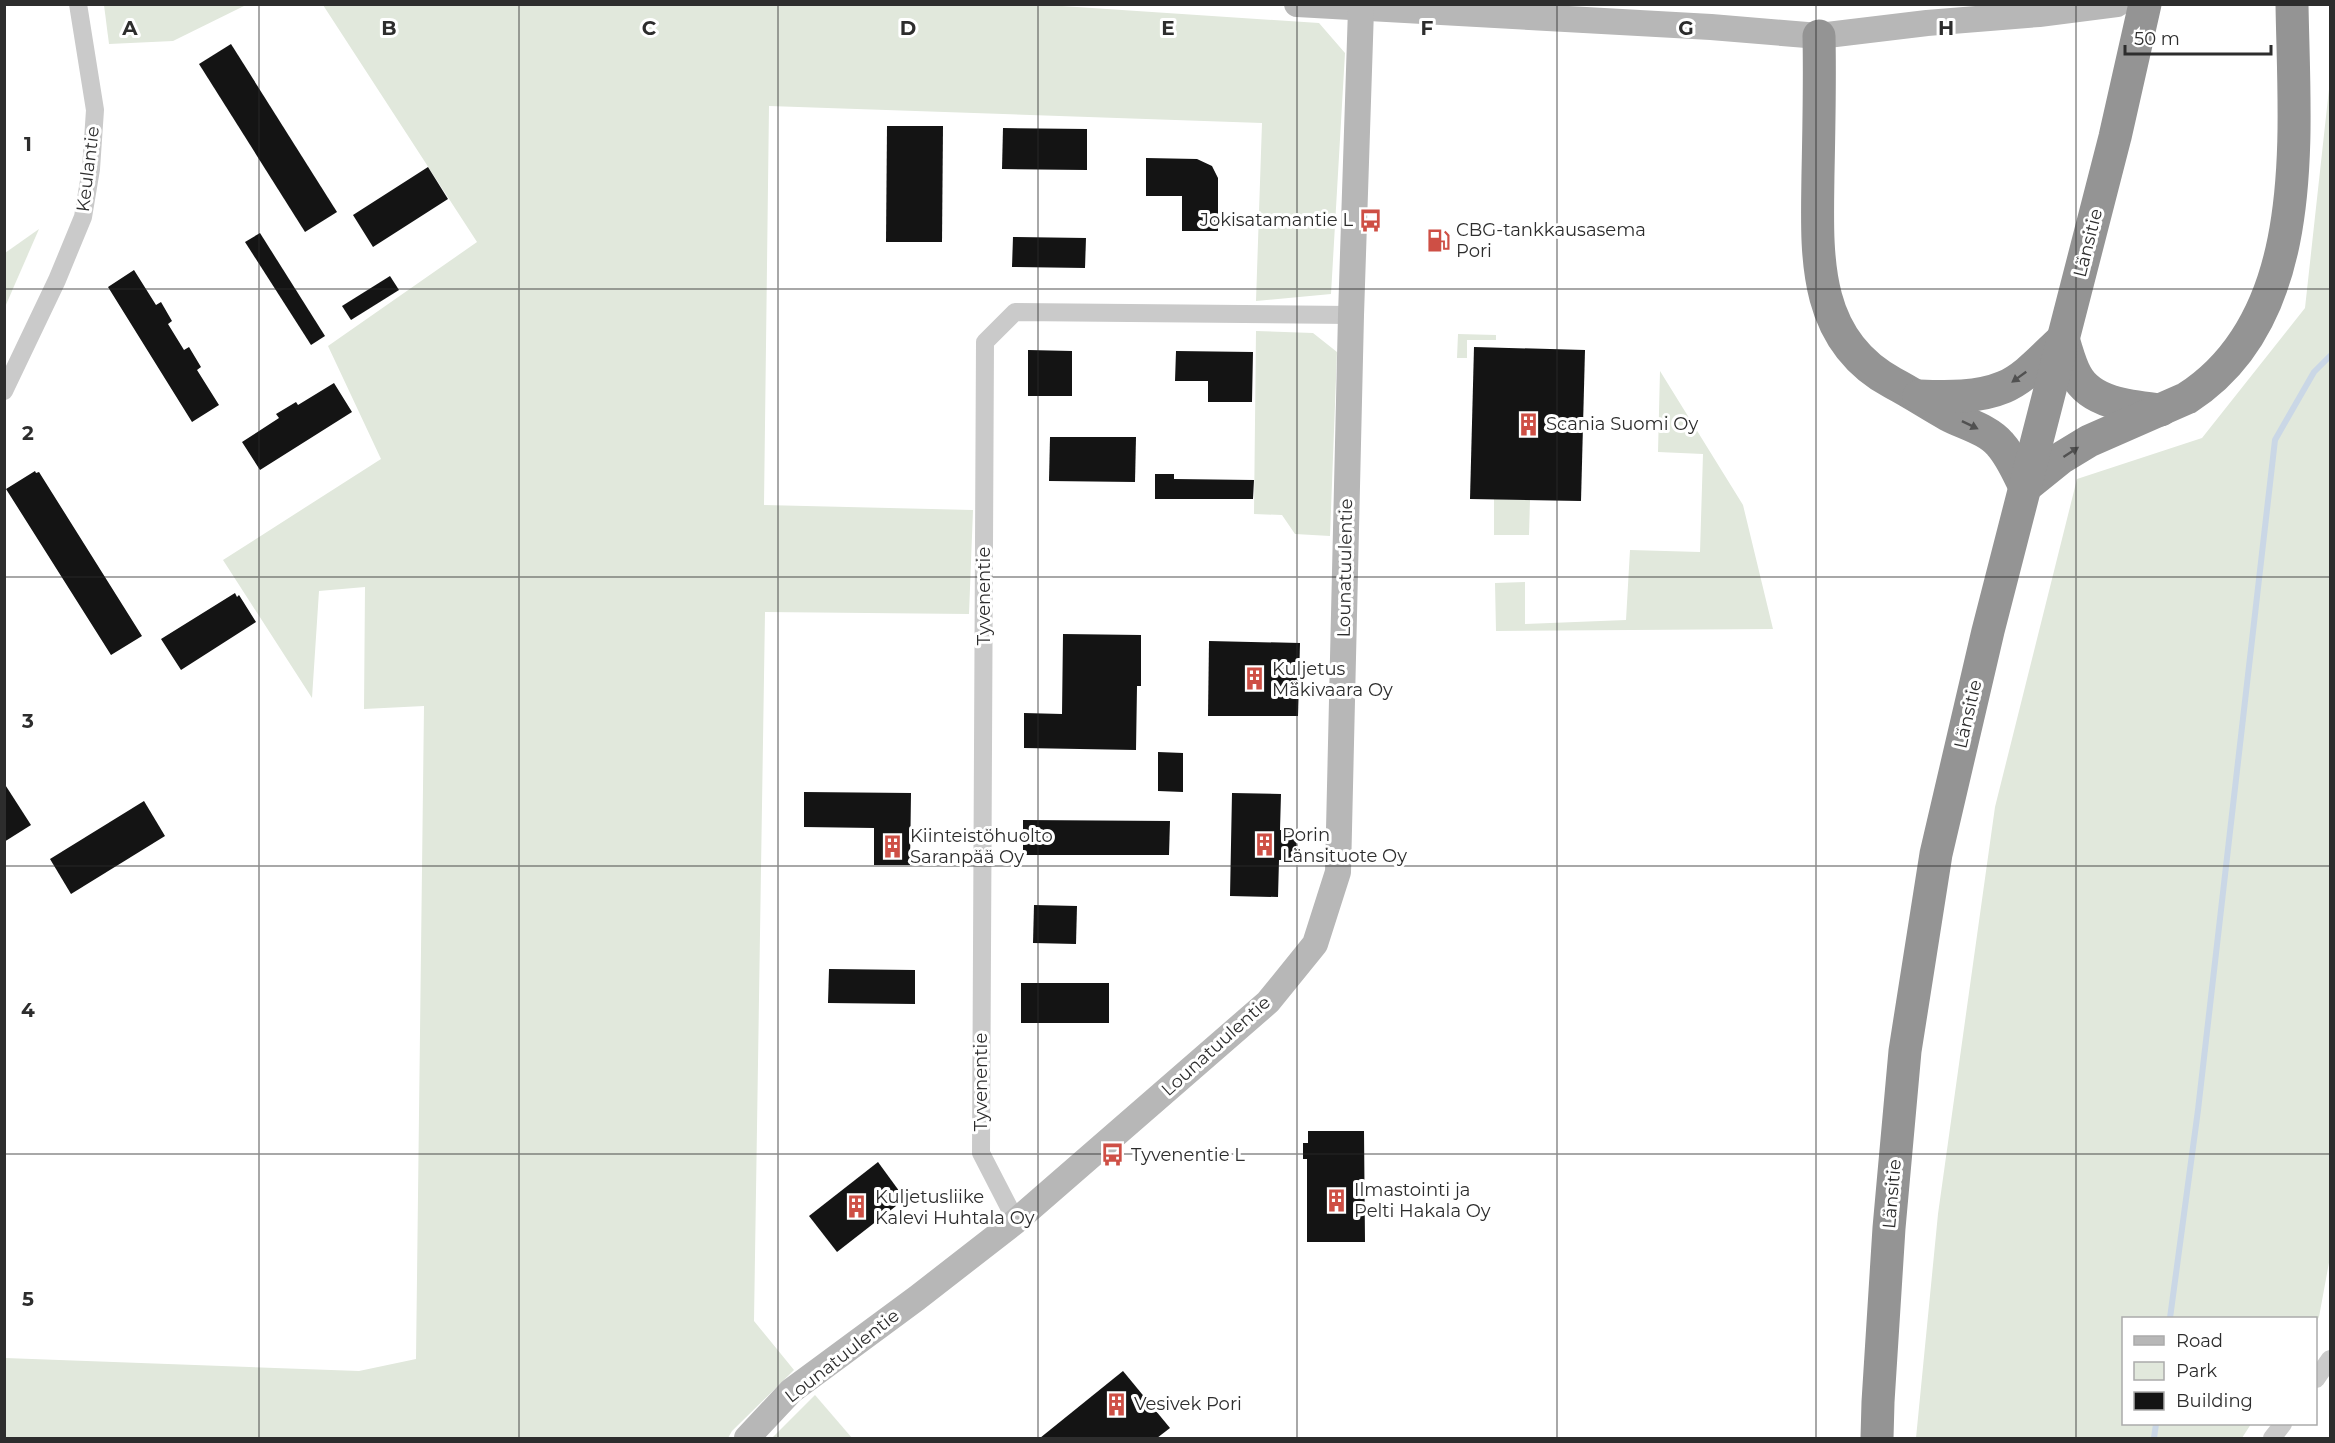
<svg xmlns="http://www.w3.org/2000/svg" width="2335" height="1443" viewBox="0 0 2335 1443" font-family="Montserrat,sans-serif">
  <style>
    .green { fill: #e1e8dc }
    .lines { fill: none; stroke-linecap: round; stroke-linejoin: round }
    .stream { stroke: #cad7e6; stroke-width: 6 }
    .building { fill: #141414 }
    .street { stroke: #cacaca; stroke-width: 18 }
    .secondary { stroke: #b7b7b7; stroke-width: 26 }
    .highway { stroke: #949494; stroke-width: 33 }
    .oneway { fill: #515151 }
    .grid { fill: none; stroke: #2d2d2d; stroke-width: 1.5; stroke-opacity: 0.55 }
    .labels { text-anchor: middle; stroke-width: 6; stroke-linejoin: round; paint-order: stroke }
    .street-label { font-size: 18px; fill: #2d2d2d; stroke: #fff }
    .poi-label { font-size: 18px; fill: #2d2d2d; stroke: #fff; text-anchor: start }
    .grid-label { font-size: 20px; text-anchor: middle; font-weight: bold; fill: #2d2d2d; stroke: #fff; stroke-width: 6; stroke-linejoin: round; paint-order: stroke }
  </style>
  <rect width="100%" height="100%" fill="#fff"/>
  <g class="green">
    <path d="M 1032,4 L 1319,23 L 1345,53 L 1331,294 L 1256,301 L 1262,123 L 769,106 L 764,505 L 973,510 L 969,614 L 765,612 L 754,1321 L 794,1370 L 732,1431 L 728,1438 L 5,1438 L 5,1358 L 359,1371 L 416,1359 L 424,706 L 364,709 L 365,587 L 319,591 L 312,698 L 223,560 L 381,459 L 328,346 L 477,242 L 323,5 Z"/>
    <path d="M 104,5 L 104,4 L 246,5 L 173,41 L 109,44 Z"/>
    <path d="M 2330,80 L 2330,1257 L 2319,1317 L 2316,1322 L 2316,1318 L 2124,1318 L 2124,1424 L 2251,1424 L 2242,1438 L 1916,1438 L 1938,1214 L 1995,807 L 2077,479 L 2202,438 L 2305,308 Z"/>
    <path d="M 39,229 L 5,307 L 5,253 Z"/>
    <path d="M 1256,331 L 1313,333 L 1337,352 L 1330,536 L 1295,534 L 1282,515 L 1254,514 Z"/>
    <path d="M 1458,334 L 1496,335 L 1496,340 L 1467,340 L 1467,358 L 1457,358 Z"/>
    <path d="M 1660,371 L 1743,505 L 1773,629 L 1496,631 L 1495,583 L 1525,582 L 1525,624 L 1626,620 L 1630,550 L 1700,552 L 1703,454 L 1658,452 Z"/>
    <path d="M 1494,499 L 1530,500 L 1529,535 L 1494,535 Z"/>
    <path d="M 815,1395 L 852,1438 L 772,1438 Z"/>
  </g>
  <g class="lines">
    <g class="stream">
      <path d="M 2170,1318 L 2198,1110 L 2275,440 L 2314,372 L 2330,356"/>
      <path d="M 2154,1438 L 2156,1424"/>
    </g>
  </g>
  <g class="building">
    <path d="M 231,44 L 337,212 L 305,232 L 199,64 Z"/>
    <path d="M 887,126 L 943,126 L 942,242 L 886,242 Z"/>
    <path d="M 1003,128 L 1087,129 L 1087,170 L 1002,169 Z"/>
    <path d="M 1146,158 L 1197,159 L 1212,166 L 1218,178 L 1218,231 L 1182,231 L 1182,196 L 1146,196 Z"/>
    <path d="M 428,167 L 448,199 L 373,247 L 353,215 Z"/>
    <path d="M 260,233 L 325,336 L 311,345 L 245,242 Z"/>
    <path d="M 1013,237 L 1086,238 L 1085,268 L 1012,267 Z"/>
    <path d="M 134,270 L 156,305 L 161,302 L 172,321 L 168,324 L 184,350 L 189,347 L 201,367 L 197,370 L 219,405 L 192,422 L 108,287 Z"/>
    <path d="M 390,276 L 399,290 L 351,320 L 342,306 Z"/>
    <path d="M 1474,347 L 1585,350 L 1581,501 L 1470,499 Z"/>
    <path d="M 1028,350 L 1072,351 L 1072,396 L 1028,396 Z"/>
    <path d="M 1176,351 L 1253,352 L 1252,402 L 1208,402 L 1208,381 L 1175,381 Z"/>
    <path d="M 334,383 L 352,412 L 260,470 L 242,442 L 279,418 L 276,414 L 296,402 L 298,405 Z"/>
    <path d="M 1050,437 L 1136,437 L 1135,482 L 1049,481 Z"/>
    <path d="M 35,471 L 36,473 L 39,472 L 142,636 L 111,655 L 6,489 Z"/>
    <path d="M 1155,474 L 1174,474 L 1174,479 L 1254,480 L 1253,499 L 1155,499 Z"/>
    <path d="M 235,593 L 237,597 L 239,595 L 256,622 L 181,670 L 161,639 Z"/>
    <path d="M 1063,634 L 1141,635 L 1141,686 L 1137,686 L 1136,750 L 1024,748 L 1024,713 L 1062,714 Z"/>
    <path d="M 1209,641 L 1300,643 L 1298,716 L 1208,716 Z"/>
    <path d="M 1158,752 L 1183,753 L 1183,792 L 1158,791 Z"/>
    <path d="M 4,783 L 31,825 L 4,842 Z"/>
    <path d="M 804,792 L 911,793 L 910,865 L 874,865 L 874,828 L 804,827 Z"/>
    <path d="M 1232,793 L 1281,794 L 1280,830 L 1297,830 L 1296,860 L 1279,860 L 1278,897 L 1230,896 Z"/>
    <path d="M 144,801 L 165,836 L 71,894 L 50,859 Z"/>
    <path d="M 1023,820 L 1170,821 L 1169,855 L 1023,855 Z"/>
    <path d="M 1034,905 L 1077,906 L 1076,944 L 1033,943 Z"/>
    <path d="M 829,969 L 915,970 L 915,1004 L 828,1003 Z"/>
    <rect x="1021" y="983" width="88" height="40"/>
    <path d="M 1308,1131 L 1364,1131 L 1365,1242 L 1307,1242 L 1307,1159 L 1303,1159 L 1303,1143 L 1308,1143 Z"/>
    <path d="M 878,1162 L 905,1199 L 837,1252 L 809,1216 Z"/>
    <path d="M 1123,1371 L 1170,1428 L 1157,1438 L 1040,1438 Z"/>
  </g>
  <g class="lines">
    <g class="street">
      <path d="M 4,391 L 57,280 L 83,217 L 91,169 L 95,110 L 78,4"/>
      <path d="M 1016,1221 L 981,1153 L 985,342 L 1015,312 L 1351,315"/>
      <path d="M 2316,1379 L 2330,1359"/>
      <path d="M 2272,1438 L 2283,1424"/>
    </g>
    <g class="secondary">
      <path d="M 1297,4 L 1711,27 L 1819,36 L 1927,23 L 2039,14 L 2117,4"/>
      <path d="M 747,1438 L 791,1391 L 917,1298 L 1016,1221 L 1268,1002 L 1315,944 L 1338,872 L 1351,315 L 1361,9"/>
    </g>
    <g class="highway">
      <path d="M 1819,36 C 1820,81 1819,127 1818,173 C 1817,253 1811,339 1893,383 C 1912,393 1930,405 1948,415 C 1965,424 1987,429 2000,444 C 2011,456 2018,473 2025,487"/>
      <path d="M 2063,339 C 2067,351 2070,364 2076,375 C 2091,404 2133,407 2161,410"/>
      <path d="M 1919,396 C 1947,397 1978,398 2004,387 C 2026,378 2045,355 2063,339"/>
      <path d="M 2025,487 L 2061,458 L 2089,441 L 2187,398 C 2313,317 2294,134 2292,4"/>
      <path d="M 1877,1438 L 1878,1402 L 1889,1228 L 1905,1051 L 1936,854 L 1988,631 L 2115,137 L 2145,4"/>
    </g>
  </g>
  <defs><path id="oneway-solid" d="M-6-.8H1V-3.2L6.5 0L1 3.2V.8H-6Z" transform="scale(1.5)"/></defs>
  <g class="oneway">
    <use href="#oneway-solid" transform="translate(2019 377) rotate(144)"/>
    <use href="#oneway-solid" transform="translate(1970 425) rotate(26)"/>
    <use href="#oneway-solid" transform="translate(2071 452) rotate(-33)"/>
  </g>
  <path class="grid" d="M 259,4 L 259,1438M 519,4 L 519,1438M 778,4 L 778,1438M 1038,4 L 1038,1438M 1297,4 L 1297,1438M 1557,4 L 1557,1438M 1816,4 L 1816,1438M 2076,4 L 2076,1438M 4,289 L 2330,289M 4,577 L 2330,577M 4,866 L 2330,866M 4,1154 L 2330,1154"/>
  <defs>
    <symbol id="bus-bare" viewBox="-9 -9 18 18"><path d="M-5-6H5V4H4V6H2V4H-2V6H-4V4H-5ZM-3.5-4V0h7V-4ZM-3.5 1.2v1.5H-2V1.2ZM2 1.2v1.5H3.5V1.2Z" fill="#ce4f45" stroke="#fff" stroke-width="2.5" paint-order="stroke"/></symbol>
    <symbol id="fuel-bare" viewBox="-9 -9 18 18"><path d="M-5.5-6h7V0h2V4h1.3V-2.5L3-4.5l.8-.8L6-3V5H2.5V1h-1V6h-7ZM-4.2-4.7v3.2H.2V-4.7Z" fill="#ce4f45" stroke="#fff" stroke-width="2.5" paint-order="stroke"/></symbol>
    <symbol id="building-bare" viewBox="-9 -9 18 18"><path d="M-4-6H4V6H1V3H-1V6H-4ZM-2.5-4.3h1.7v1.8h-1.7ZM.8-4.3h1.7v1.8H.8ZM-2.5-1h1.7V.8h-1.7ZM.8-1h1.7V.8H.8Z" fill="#ce4f45" stroke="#fff" stroke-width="2.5" paint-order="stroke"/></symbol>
  </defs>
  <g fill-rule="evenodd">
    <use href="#bus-bare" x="1354" y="204" width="33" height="33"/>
    <use href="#fuel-bare" x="1422" y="224" width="33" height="33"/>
    <use href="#building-bare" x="1512" y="408" width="33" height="33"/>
    <use href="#building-bare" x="1238" y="662" width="33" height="33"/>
    <use href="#building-bare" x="1248" y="828" width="33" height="33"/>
    <use href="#building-bare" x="876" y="830" width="33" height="33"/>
    <use href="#bus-bare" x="1096" y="1138" width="33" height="33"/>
    <use href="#building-bare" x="1320" y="1184" width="33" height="33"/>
    <use href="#building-bare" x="840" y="1190" width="33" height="33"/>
    <use href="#building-bare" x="1100" y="1388" width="33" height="33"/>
  </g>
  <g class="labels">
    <g class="street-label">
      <text transform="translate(88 169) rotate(-83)" y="6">Keulantie</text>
      <text transform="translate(2088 243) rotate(-76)" y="6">Länsitie</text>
      <text transform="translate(1345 568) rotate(-89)" y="6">Lounatuulentie</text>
      <text transform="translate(984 596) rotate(-90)" y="6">Tyvenentie</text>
      <text transform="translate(1968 714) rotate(-77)" y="6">Länsitie</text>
      <text transform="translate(1216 1046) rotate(-42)" y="6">Lounatuulentie</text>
      <text transform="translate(981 1082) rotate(-90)" y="6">Tyvenentie</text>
      <text transform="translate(1892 1194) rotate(-85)" y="6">Länsitie</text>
      <text transform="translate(842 1356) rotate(-38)" y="6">Lounatuulentie</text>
    </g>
    <g class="poi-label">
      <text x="1353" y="226" text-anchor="end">Jokisatamantie L</text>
      <text x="1456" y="236">CBG-tankkausasema<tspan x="1456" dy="21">Pori</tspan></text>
      <text x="1546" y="430">Scania Suomi Oy</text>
      <text x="1272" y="675">Kuljetus<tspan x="1272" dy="21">Mäkivaara Oy</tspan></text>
      <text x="1282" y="841">Porin<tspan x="1282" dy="21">Länsituote Oy</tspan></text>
      <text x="910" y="842">Kiinteistöhuolto<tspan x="910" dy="21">Saranpää Oy</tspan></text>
      <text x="1131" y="1161">Tyvenentie L</text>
      <text x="1354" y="1196">Ilmastointi ja<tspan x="1354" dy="21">Pelti Hakala Oy</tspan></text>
      <text x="875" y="1203">Kuljetusliike<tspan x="875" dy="21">Kalevi Huhtala Oy</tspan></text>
      <text x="1134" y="1410">Vesivek Pori</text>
    </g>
  </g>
  <g class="grid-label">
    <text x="130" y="35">A</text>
    <text x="389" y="35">B</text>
    <text x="649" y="35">C</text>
    <text x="908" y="35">D</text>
    <text x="1168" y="35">E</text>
    <text x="1427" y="35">F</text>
    <text x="1686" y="35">G</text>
    <text x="1946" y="35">H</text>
    <text x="28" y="151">1</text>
    <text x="28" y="440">2</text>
    <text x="28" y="728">3</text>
    <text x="28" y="1017">4</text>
    <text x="28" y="1306">5</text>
  </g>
  <rect width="2335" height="1443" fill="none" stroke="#2d2d2d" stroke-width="12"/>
  <rect x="2122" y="1317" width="195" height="108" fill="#ffffff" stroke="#ababab" stroke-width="1.5"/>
  <rect x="2134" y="1336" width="30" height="9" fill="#b7b7b7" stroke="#ababab" stroke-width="1.5"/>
  <text x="2176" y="1347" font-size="18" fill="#2d2d2d">Road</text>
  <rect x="2134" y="1362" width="30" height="18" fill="#e1e8dc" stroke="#ababab" stroke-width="1.5"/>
  <text x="2176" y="1377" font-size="18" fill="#2d2d2d">Park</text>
  <rect x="2134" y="1392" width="30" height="18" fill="#141414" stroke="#ababab" stroke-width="1.5"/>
  <text x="2176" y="1407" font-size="18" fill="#2d2d2d">Building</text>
  <path d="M2125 45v9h146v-9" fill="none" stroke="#2d2d2d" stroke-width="3"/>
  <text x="2134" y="45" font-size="18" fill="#2d2d2d" stroke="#ffffff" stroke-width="4.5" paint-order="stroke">50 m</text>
</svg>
